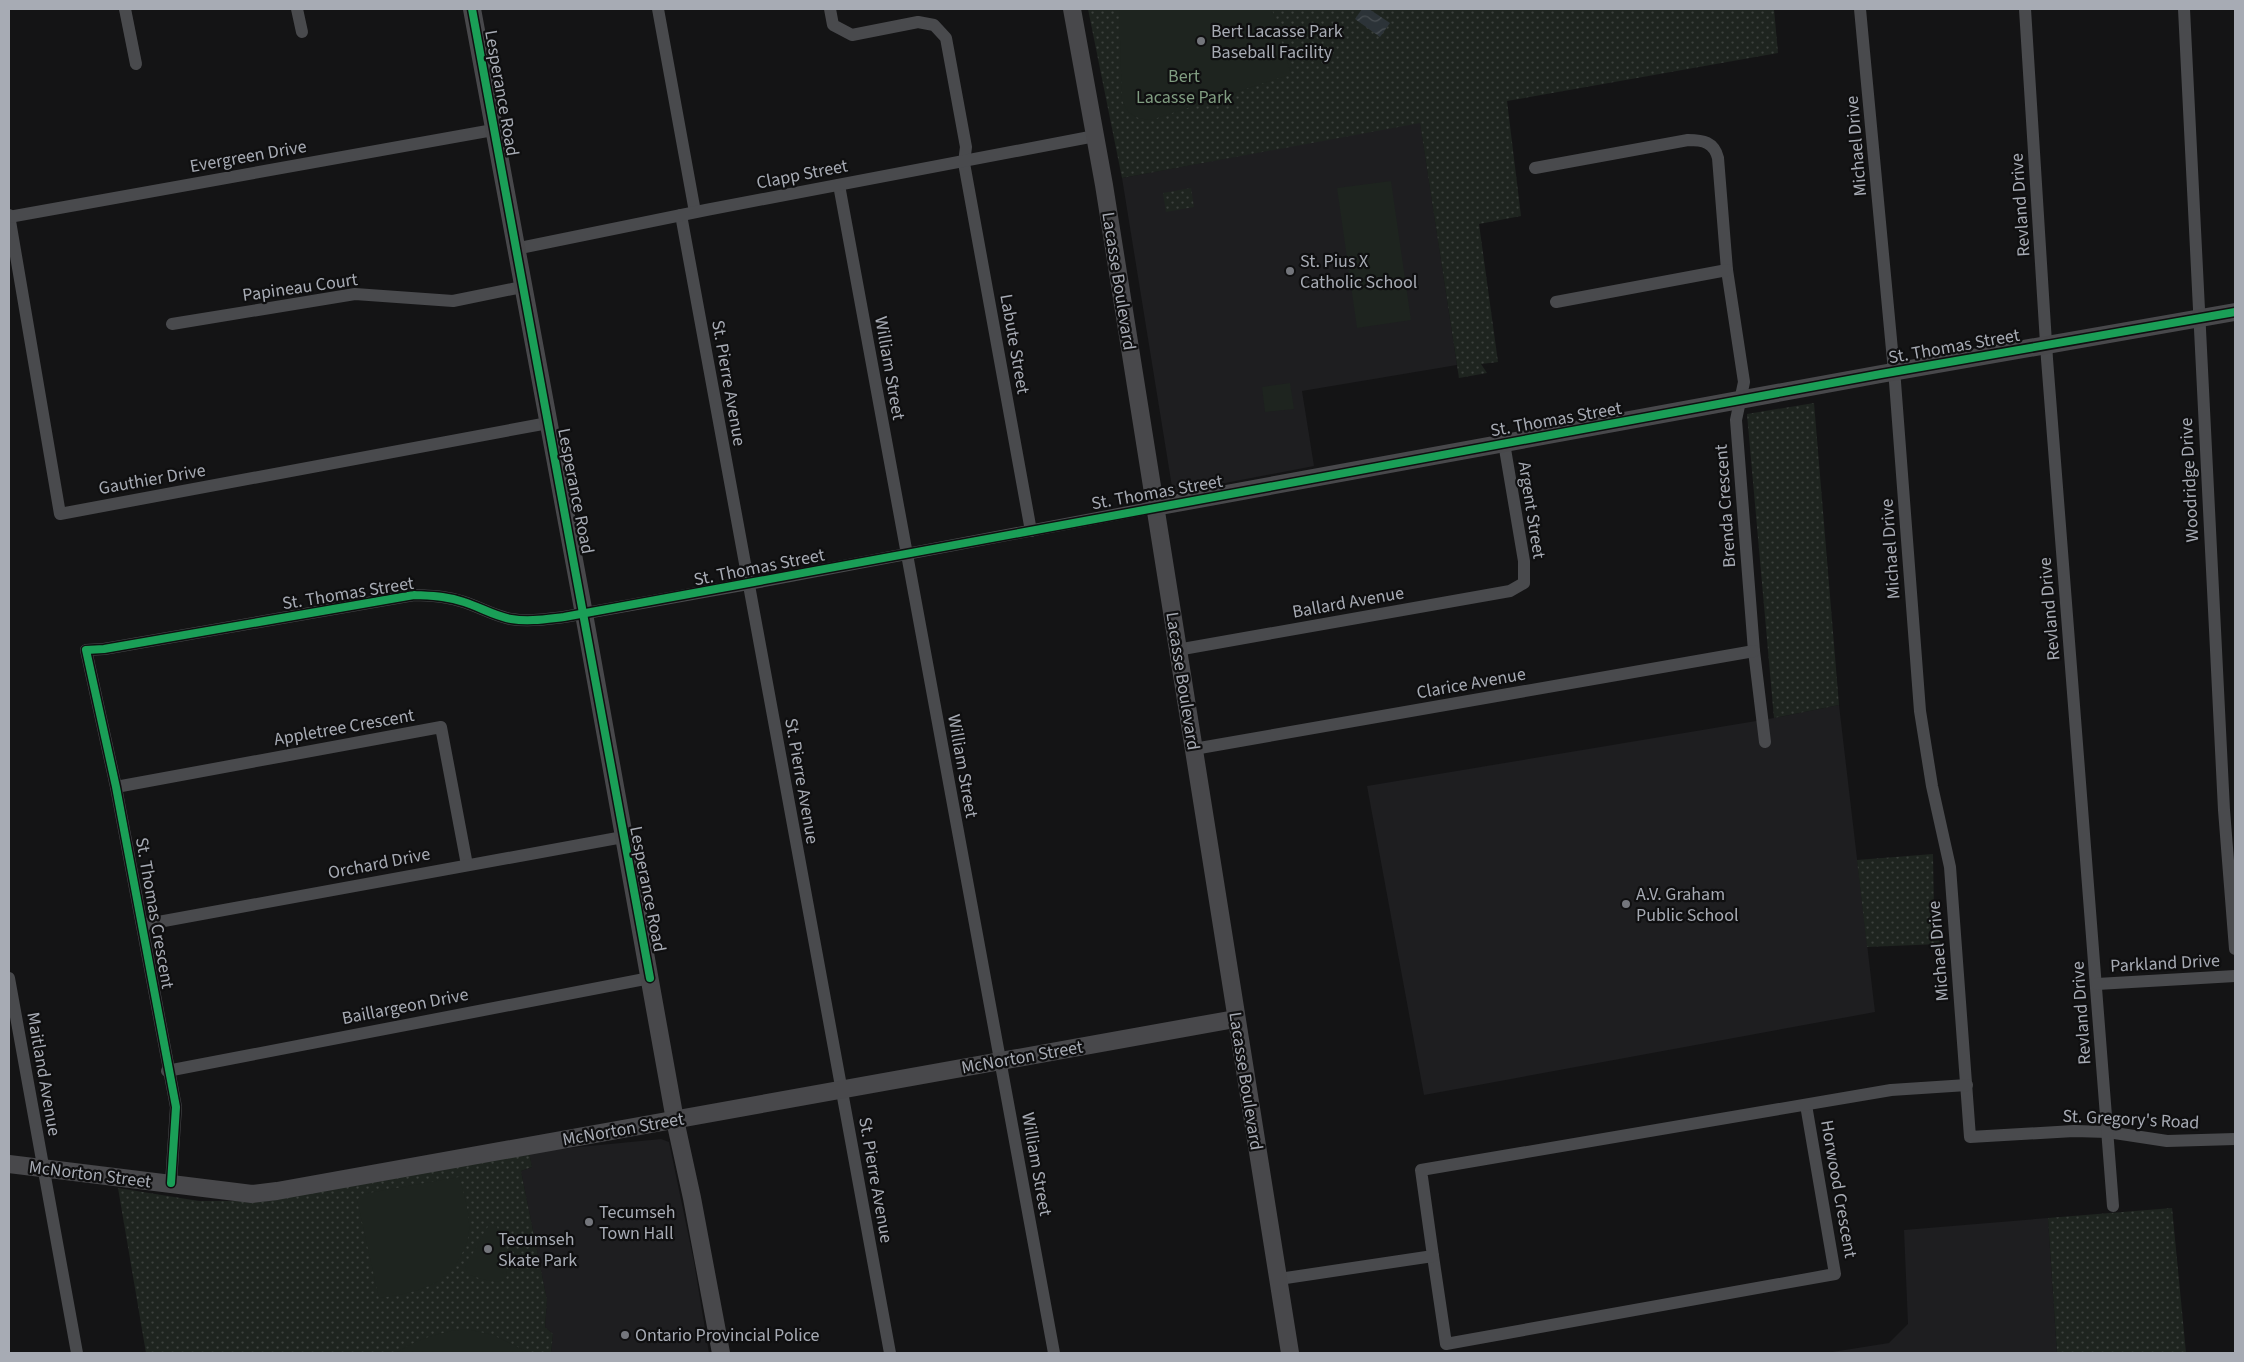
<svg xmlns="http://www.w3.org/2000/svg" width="2244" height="1362" viewBox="0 0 2244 1362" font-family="'Source Sans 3',sans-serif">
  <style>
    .built { fill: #1e1e20 }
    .green { fill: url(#green-dots) }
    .pitch { fill: #1e241f }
    .water { fill: url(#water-waves) }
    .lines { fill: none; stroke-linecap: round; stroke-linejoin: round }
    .street { stroke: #494a4d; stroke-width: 12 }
    .secondary { stroke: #48484b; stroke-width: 18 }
    .cycleway-casing { stroke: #0f0f10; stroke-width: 11 }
    .cycleway { stroke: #1a9f57; stroke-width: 8 }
    .poi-dot { fill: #74767c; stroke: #0f0f10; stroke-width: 2 }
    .labels { text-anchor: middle; stroke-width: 4.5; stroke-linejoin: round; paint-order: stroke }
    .poi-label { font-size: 18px; fill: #a7abb4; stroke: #0f0f10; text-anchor: start }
    .park-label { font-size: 18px; fill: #809d81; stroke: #0f0f10 }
    .street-label { font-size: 18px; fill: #a7abb4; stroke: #0f0f10 }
  </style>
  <defs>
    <pattern id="green-dots" width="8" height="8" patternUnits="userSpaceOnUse" patternTransform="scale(1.25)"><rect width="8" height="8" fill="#1e241f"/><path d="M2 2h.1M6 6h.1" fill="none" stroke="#3c413d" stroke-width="1.8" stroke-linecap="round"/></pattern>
    <pattern id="water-waves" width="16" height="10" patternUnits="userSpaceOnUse" patternTransform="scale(1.25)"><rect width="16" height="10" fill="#2c3338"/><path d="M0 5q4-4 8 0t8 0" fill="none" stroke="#484e52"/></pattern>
  </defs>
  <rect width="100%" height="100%" fill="#141415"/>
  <g class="built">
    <path d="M 1420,122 L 1457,365 L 1302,391 L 1314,466 L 1173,493 L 1122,178 Z"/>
    <path d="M 1839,705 L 1875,1012 L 1424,1095 L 1367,786 L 1774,718 Z"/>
    <path d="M 661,1139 L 669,1142 L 694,1262 L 709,1353 L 551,1353 L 553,1334 L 545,1327 L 547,1300 L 521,1171 L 532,1167 L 529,1152 Z"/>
    <path d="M 2048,1218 L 2057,1353 L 1826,1353 L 1889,1343 L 1908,1324 L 1904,1230 Z"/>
  </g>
  <g class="green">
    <path d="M 1088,9 L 1774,9 L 1778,53 L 1507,101 L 1521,216 L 1479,224 L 1498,362 L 1481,364 L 1487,373 L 1459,378 L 1420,123 L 1122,178 Z"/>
    <path d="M 1191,188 L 1194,207 L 1166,212 L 1163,193 Z"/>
    <path d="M 1814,403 L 1839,705 L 1774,718 L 1747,414 Z"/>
    <path d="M 1933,854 L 1934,912 L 1940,944 L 1867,947 L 1857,860 Z"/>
    <path d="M 529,1152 L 532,1167 L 521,1171 L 547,1300 L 545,1327 L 553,1334 L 551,1353 L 146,1353 L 118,1188 L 199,1201 L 269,1201 L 344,1185 Z"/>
    <path d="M 2172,1208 L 2186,1353 L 2057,1353 L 2048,1218 Z"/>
  </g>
  <g class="pitch">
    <path d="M 1119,9 L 1272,9 L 1291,74 L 1154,119 C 1138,121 1127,115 1122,100 Z"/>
    <path d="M 1391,181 L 1411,320 L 1357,328 L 1337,188 Z"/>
    <path d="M 1290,383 L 1294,409 L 1265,412 L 1262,387 Z"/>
    <path d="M 459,1177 C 464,1194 470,1212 469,1230 C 469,1240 464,1251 459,1259 C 442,1289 410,1293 379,1298 L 357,1200 L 363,1194 Z"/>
    <path d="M 490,1223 L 497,1226 L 498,1230 L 507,1276 C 500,1287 480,1278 469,1275 L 465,1267 Z"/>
    <path d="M 467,1329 L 493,1335 L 530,1353 L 396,1353 C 419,1338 440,1332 467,1329 Z"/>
  </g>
  <path class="water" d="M 1362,9 L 1369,9 L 1390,23 L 1380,37 L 1355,19 Z"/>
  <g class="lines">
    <g class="street">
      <path d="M 125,9 L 136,64"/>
      <path d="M 297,9 L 302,32"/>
      <path d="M 658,9 L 695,212"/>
      <path d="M 830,9 L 833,25 L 852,35 L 918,22 L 934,25 L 946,38 L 966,147 L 964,163 L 1031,531"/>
      <path d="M 1860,9 L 1895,382 L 1920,711 L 1932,786 L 1950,867 L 1970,1137 L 2074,1131 L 2108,1132 L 2167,1141 L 2235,1139"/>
      <path d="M 2025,9 L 2047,359 L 2113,1206"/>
      <path d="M 2184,9 L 2224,810 L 2235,949"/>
      <path d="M 1535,168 L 1688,140 C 1703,140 1714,142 1718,158 L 1727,270 L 1744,382 L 1736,420 L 1754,651 L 1765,742"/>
      <path d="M 839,185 L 1054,1353"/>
      <path d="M 9,215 L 60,514 L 548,423"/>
      <path d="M 681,215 L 890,1353"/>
      <path d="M 9,217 L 493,130"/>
      <path d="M 515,249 L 706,210 L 1095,136"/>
      <path d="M 1556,302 L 1727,270"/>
      <path d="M 172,324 L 355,294 L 453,301 L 522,287"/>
      <path d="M 1177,650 L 1510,591 L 1524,583 L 1524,561 L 1504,443"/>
      <path d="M 1194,749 L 1754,651"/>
      <path d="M 116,787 L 441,727 L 467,865"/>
      <path d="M 142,925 L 623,837"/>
      <path d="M 9,978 L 77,1353"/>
      <path d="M 2097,984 L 2235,976"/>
      <path d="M 167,1071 L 650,978"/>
      <path d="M 171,1183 L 176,1107 L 116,787 L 86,650 L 104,649 L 414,595 C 432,596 447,596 464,602 C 480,607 494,616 511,619 C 529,622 546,619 564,617 L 759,582 L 1155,507"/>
      <path d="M 1433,1256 L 1446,1344 L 1835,1274 L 1806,1105"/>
      <path d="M 1279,1279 L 1433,1256 L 1421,1170 L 1891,1090 L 1967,1085"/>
    </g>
    <g class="secondary">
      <path d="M 472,9 L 584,614 L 675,1120 L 692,1198 L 721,1353"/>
      <path d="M 1072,9 L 1104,185 L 1290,1353"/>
      <path d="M 1155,507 L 1881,374 L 2235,312"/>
      <path d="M 9,1164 L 228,1191 L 252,1194 L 277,1191 L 1235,1019"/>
    </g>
    <defs>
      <g id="cycleway">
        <path d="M 472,9 L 650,978"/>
        <path d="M 171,1183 L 176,1107 L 116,787 L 86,650 L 104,649 L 414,595 C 432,596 447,596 464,602 C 480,607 494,616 511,619 C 529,622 546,619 564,617 L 1881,374 L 2235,312"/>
      </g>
    </defs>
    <use href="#cycleway" class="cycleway-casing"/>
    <use href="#cycleway" class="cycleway"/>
  </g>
  <g class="poi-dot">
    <circle cx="1201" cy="41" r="5"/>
    <circle cx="1290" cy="271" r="5"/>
    <circle cx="1626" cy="904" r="5"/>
    <circle cx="589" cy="1222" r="5"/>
    <circle cx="488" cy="1249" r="5"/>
    <circle cx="625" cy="1335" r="5"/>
  </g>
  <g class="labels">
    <g class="poi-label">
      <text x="1211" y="37">Bert Lacasse Park<tspan x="1211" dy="21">Baseball Facility</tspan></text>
      <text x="1300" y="267">St. Pius X<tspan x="1300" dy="21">Catholic School</tspan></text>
      <text x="1636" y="900">A.V. Graham<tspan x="1636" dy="21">Public School</tspan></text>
      <text x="599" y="1218">Tecumseh<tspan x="599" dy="21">Town Hall</tspan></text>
      <text x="498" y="1245">Tecumseh<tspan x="498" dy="21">Skate Park</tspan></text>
      <text x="635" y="1341">Ontario Provincial Police</text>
    </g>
    <g class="park-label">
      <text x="1184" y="82">Bert<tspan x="1184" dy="21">Lacasse Park</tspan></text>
    </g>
    <g class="street-label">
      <text transform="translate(502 93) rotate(80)" y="6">Lesperance Road</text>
      <text transform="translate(1856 146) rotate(-95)" y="6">Michael Drive</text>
      <text transform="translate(248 156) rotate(-10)" y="6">Evergreen Drive</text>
      <text transform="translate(802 174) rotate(-11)" y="6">Clapp Street</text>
      <text transform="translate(2020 205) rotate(-94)" y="6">Revland Drive</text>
      <text transform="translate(1119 281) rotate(81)" y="6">Lacasse Boulevard</text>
      <text transform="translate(300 287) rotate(-8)" y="6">Papineau Court</text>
      <text transform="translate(1015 344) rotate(80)" y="6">Labute Street</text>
      <text transform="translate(1954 346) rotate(-10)" y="6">St. Thomas Street</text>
      <text transform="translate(890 368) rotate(80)" y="6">William Street</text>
      <text transform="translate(729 383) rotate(80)" y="6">St. Pierre Avenue</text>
      <text transform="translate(1556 419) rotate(-10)" y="6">St. Thomas Street</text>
      <text transform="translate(152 479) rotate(-10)" y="6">Gauthier Drive</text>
      <text transform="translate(2189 480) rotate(-93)" y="6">Woodridge Drive</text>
      <text transform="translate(576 491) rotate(79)" y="6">Lesperance Road</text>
      <text transform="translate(1157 492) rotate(-10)" y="6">St. Thomas Street</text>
      <text transform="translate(1725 506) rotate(-94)" y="6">Brenda Crescent</text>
      <text transform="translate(1532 510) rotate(81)" y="6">Argent Street</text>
      <text transform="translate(1890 549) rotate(-94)" y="6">Michael Drive</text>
      <text transform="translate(759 567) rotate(-11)" y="6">St. Thomas Street</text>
      <text transform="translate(348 593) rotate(-9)" y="6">St. Thomas Street</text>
      <text transform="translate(1348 602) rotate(-10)" y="6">Ballard Avenue</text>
      <text transform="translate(2049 609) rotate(-95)" y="6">Revland Drive</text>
      <text transform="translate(1183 681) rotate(81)" y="6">Lacasse Boulevard</text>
      <text transform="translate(1471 683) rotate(-10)" y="6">Clarice Avenue</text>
      <text transform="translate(344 727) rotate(-10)" y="6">Appletree Crescent</text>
      <text transform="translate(963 766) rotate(80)" y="6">William Street</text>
      <text transform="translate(802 781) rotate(80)" y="6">St. Pierre Avenue</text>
      <text transform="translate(379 863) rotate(-11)" y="6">Orchard Drive</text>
      <text transform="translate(648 889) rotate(79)" y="6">Lesperance Road</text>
      <text transform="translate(155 913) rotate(80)" y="6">St. Thomas Crescent</text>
      <text transform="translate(1938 951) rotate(-95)" y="6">Michael Drive</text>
      <text transform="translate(2165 963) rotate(-3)" y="6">Parkland Drive</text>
      <text transform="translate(405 1006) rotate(-11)" y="6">Baillargeon Drive</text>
      <text transform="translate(2081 1013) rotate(-94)" y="6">Revland Drive</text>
      <text transform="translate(1022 1057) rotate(-10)" y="6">McNorton Street</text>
      <text transform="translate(44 1074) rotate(80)" y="6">Maitland Avenue</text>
      <text transform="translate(1246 1081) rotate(81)" y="6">Lacasse Boulevard</text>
      <text transform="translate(2131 1119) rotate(3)" y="6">St. Gregory's Road</text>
      <text transform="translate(623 1129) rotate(-10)" y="6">McNorton Street</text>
      <text transform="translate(1037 1164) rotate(80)" y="6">William Street</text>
      <text transform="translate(90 1174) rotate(7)" y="6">McNorton Street</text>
      <text transform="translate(876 1180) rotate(80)" y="6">St. Pierre Avenue</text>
      <text transform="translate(1839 1189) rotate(80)" y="6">Horwood Crescent</text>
    </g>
  </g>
  <rect width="2244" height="1362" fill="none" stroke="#a7abb4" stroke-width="20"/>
</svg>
